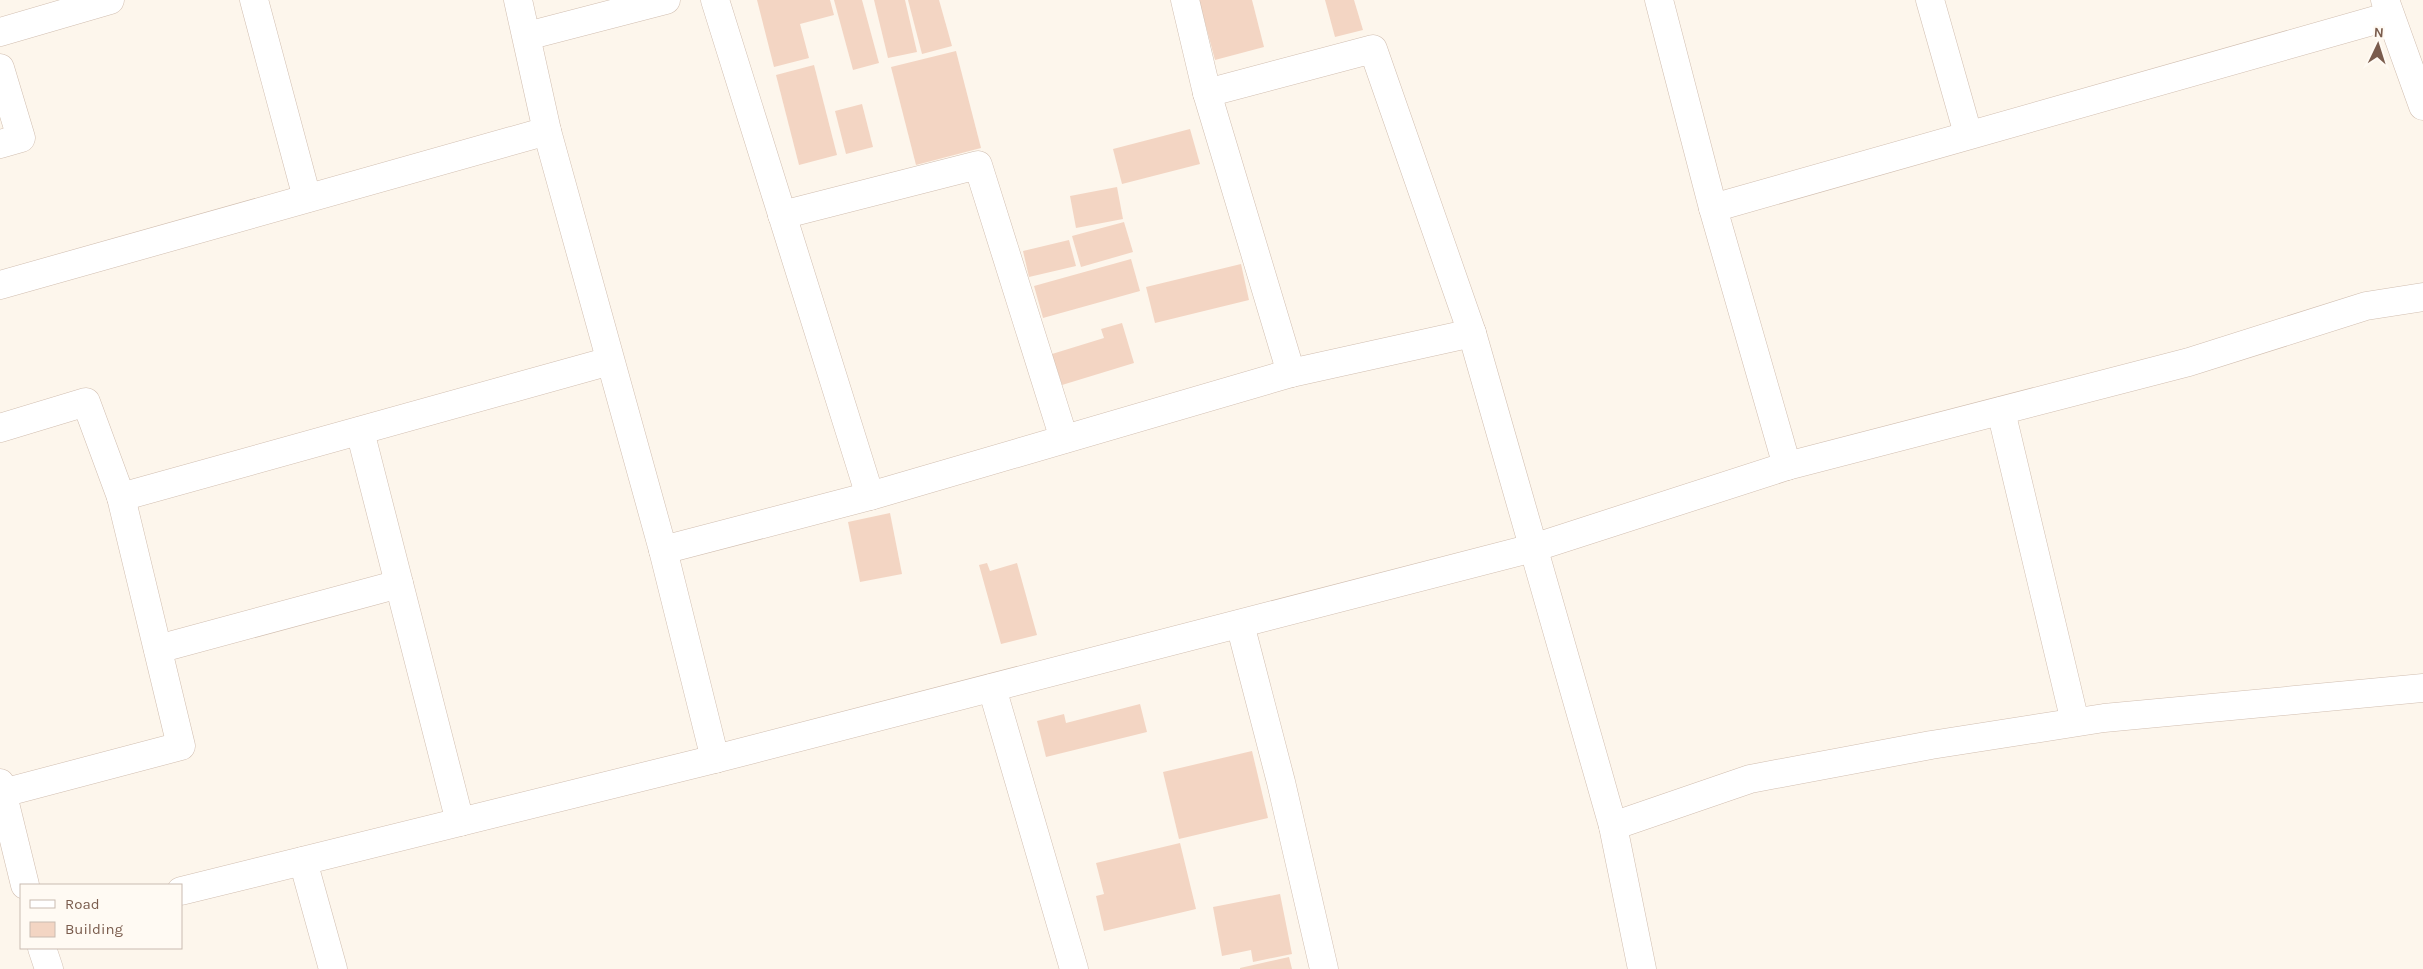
<svg xmlns="http://www.w3.org/2000/svg" width="2423" height="969" viewBox="0 0 2423 969" font-family="Karla,sans-serif">
  <style>
    .building { fill: #f3d5c3 }
    .lines { fill: none; stroke-linecap: round; stroke-linejoin: round }
    .minor-casing { stroke: #d1beb0; stroke-width: 29 }
    .minor { stroke: #fff; stroke-width: 28 }
  </style>
  <rect width="100%" height="100%" fill="#fdf6ec"/>
  <g class="building">
    <path d="M 757,0 L 830,0 L 834,15 L 800,24 L 809,58 L 774,67 Z"/>
    <path d="M 834,0 L 862,0 L 879,63 L 853,70 Z"/>
    <path d="M 874,0 L 905,0 L 917,52 L 888,58 Z"/>
    <path d="M 908,0 L 939,0 L 952,46 L 922,54 Z"/>
    <path d="M 1199,0 L 1252,0 L 1264,47 L 1215,60 Z"/>
    <path d="M 1325,0 L 1354,0 L 1363,30 L 1335,37 Z"/>
    <path d="M 956,51 L 981,148 L 916,165 L 891,67 Z"/>
    <path d="M 814,65 L 837,155 L 799,165 L 776,75 Z"/>
    <path d="M 862,104 L 873,147 L 846,154 L 835,111 Z"/>
    <path d="M 1190,129 L 1200,164 L 1122,184 L 1113,149 Z"/>
    <path d="M 1117,187 L 1123,219 L 1076,228 L 1070,196 Z"/>
    <path d="M 1124,222 L 1133,252 L 1081,267 L 1072,236 Z"/>
    <path d="M 1069,240 L 1076,266 L 1029,277 L 1023,251 Z"/>
    <path d="M 1131,259 L 1140,291 L 1043,318 L 1034,286 Z"/>
    <path d="M 1241,264 L 1249,300 L 1155,323 L 1146,287 Z"/>
    <path d="M 1122,323 L 1134,363 L 1062,385 L 1052,354 L 1104,338 L 1101,329 Z"/>
    <path d="M 890,513 L 902,574 L 860,582 L 848,522 Z"/>
    <path d="M 987,563 L 990,571 L 1017,563 L 1037,635 L 1001,644 L 979,565 Z"/>
    <path d="M 1140,704 L 1147,732 L 1046,757 L 1037,721 L 1064,714 L 1066,723 Z"/>
    <path d="M 1252,751 L 1268,818 L 1179,839 L 1163,772 Z"/>
    <path d="M 1180,843 L 1196,909 L 1104,931 L 1096,896 L 1104,894 L 1096,863 Z"/>
    <path d="M 1280,894 L 1292,954 L 1253,962 L 1251,950 L 1222,956 L 1213,907 Z"/>
    <path d="M 1289,957 L 1292,969 L 1240,969 L 1240,968 Z"/>
  </g>
  <g class="lines">
    <defs>
      <g id="minor">
        <path d="M 254,0 L 307,198"/>
        <path d="M 518,0 L 547,131 L 663,550 L 715,759"/>
        <path d="M 715,0 L 870,496"/>
        <path d="M 1185,0 L 1207,93 L 1291,373"/>
        <path d="M 1659,0 L 1713,208 L 1787,466"/>
        <path d="M 1930,0 L 1968,134"/>
        <path d="M 2385,0 L 2423,106"/>
        <path d="M 0,32 L 110,0"/>
        <path d="M 527,36 L 666,0"/>
        <path d="M 0,68 L 21,138 L 0,144"/>
        <path d="M 1207,93 L 1373,49 L 1472,333 L 1613,826 L 1642,969"/>
        <path d="M 1713,208 L 2390,16"/>
        <path d="M 782,215 L 978,165 L 1064,439"/>
        <path d="M 0,285 L 547,131"/>
        <path d="M 2001,411 L 2075,722"/>
        <path d="M 0,428 L 86,402 L 121,497 L 181,746 L 3,793"/>
        <path d="M 360,431 L 460,822"/>
        <path d="M 121,497 L 610,361"/>
        <path d="M 663,550 L 870,496 L 1291,373 L 1472,333"/>
        <path d="M 1240,624 L 1281,782 L 1324,969"/>
        <path d="M 158,649 L 399,584"/>
        <path d="M 992,688 L 1074,969"/>
        <path d="M 0,783 L 25,885"/>
        <path d="M 1613,826 L 1750,779 L 1931,745 L 2104,718 L 2423,688"/>
        <path d="M 303,861 L 333,969"/>
        <path d="M 181,891 L 715,759 L 1533,548 L 1787,466 L 2189,362 L 2366,306 L 2423,297"/>
        <path d="M 42,948 L 49,969"/>
      </g>
    </defs>
    <use href="#minor" class="minor-casing"/>
    <use href="#minor" class="minor"/>
  </g>
  <rect x="20" y="884" width="162" height="65" fill="#fffaf3" stroke="#cabbb1"/>
  <rect x="30" y="900" width="25" height="8" fill="#ffffff" stroke="#cabbb1"/>
  <text x="65" y="909" font-size="15" fill="#7a5c4d">Road</text>
  <rect x="30" y="922" width="25" height="15" fill="#f3d5c3" stroke="#cabbb1"/>
  <text x="65" y="934" font-size="15" fill="#7a5c4d">Building</text>
  <g transform="translate(2378 45) rotate(4)" stroke="#fffaf3" stroke-width="4" paint-order="stroke">
  <path d="M0-4L9 19L0 12L-9 19Z" fill="#7a5c4d"/>
  <text y="-8" font-size="14" font-weight="bold" text-anchor="middle" fill="#7a5c4d">N</text>
  </g>
</svg>
